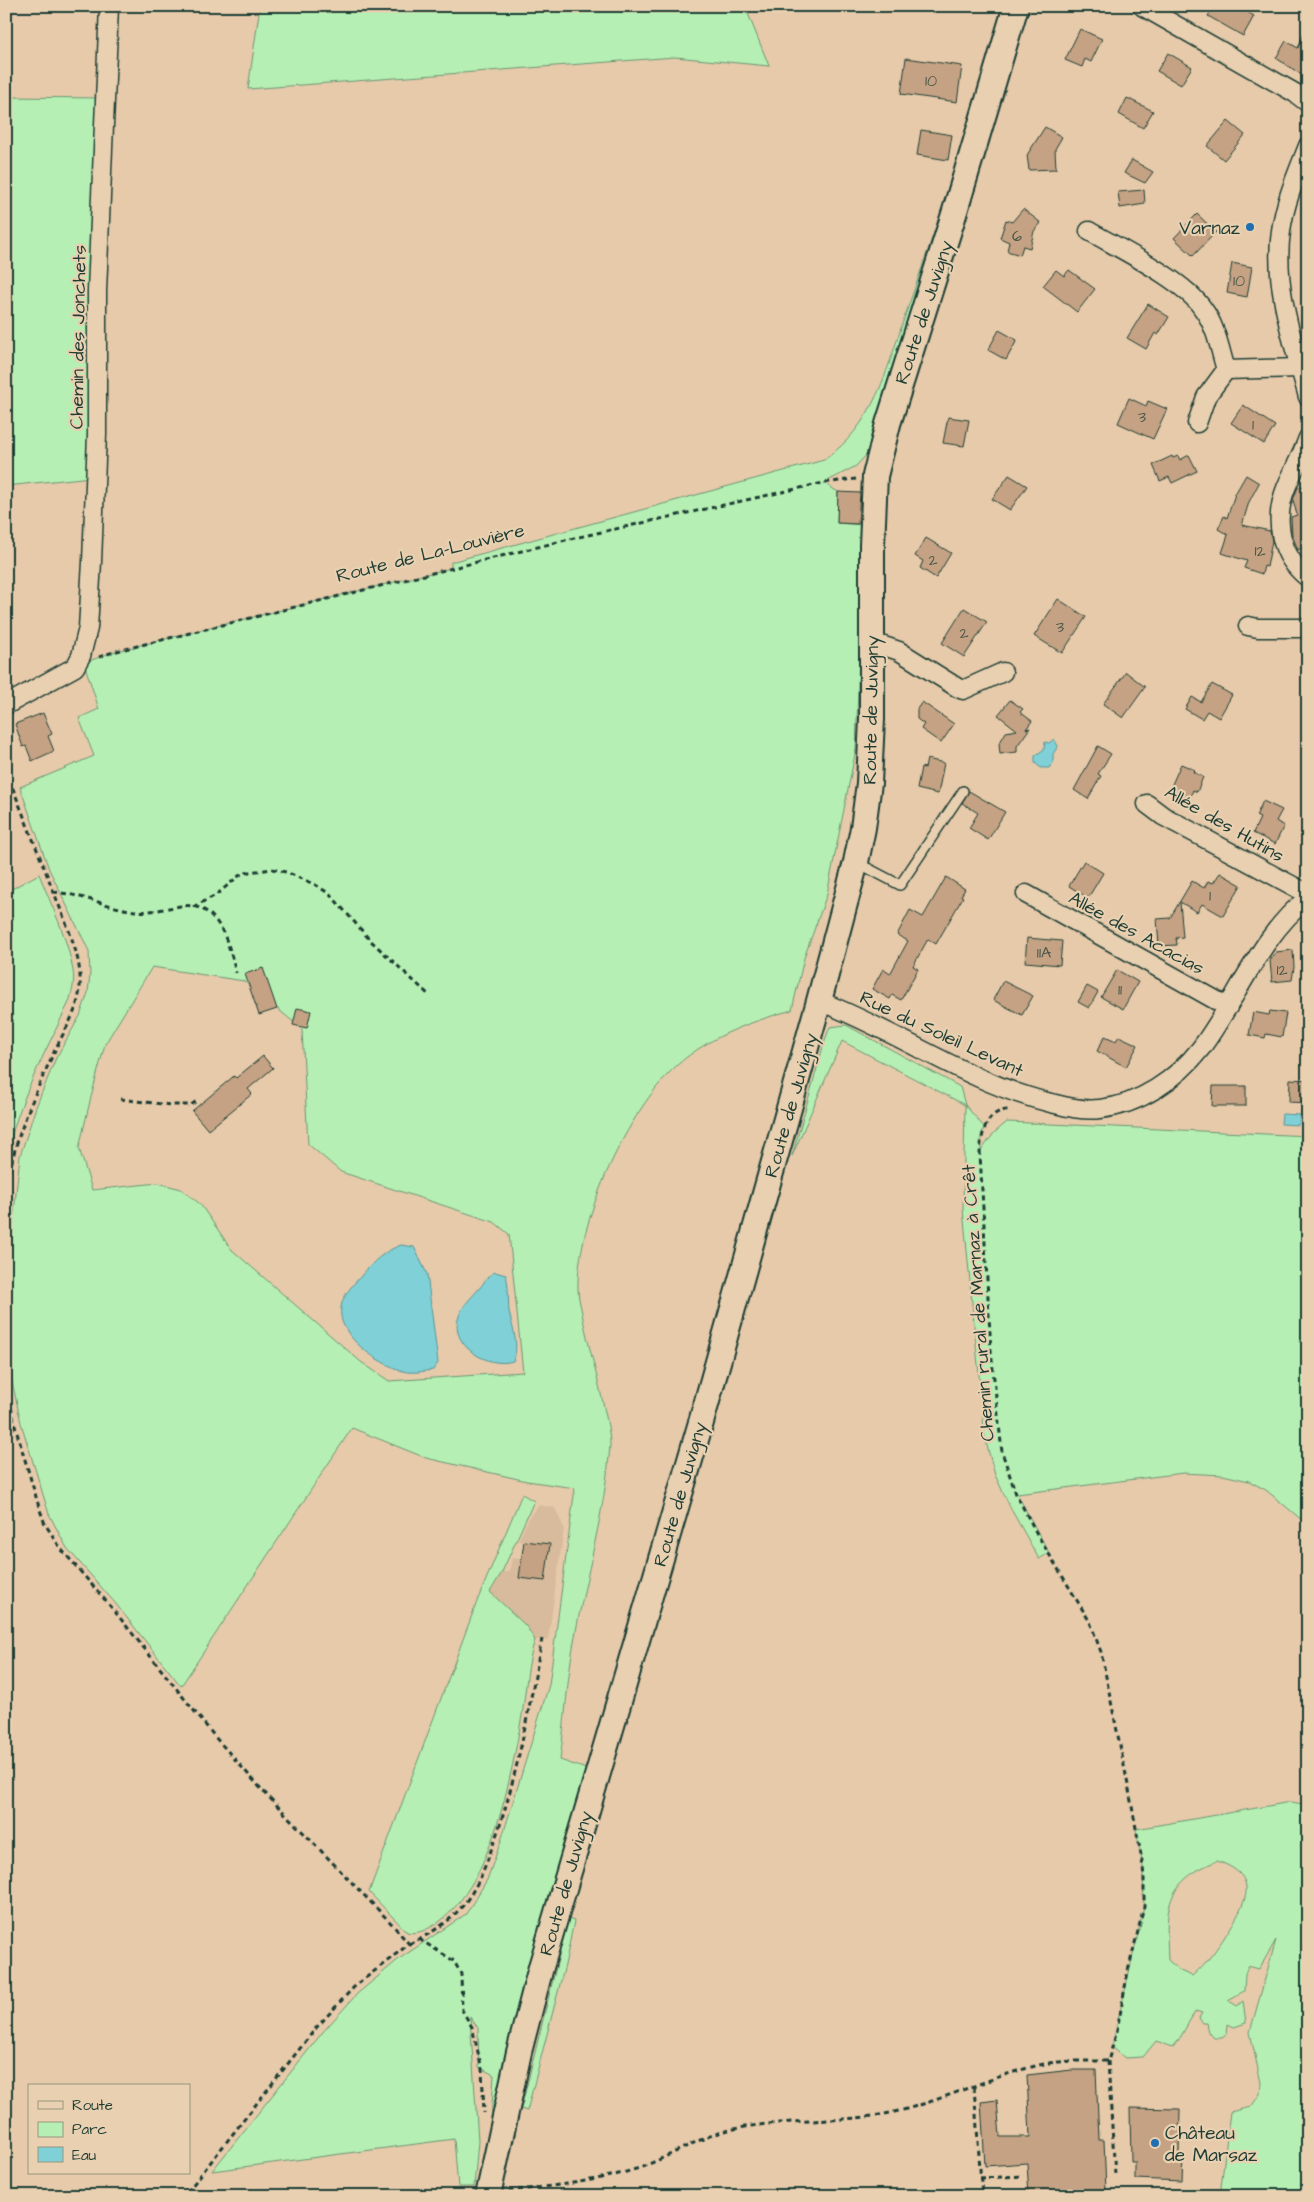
<svg xmlns="http://www.w3.org/2000/svg" width="1314" height="2202" viewBox="0 0 1314 2202" font-family="'Architects Daughter',sans-serif">
  <style>
    .built { fill: #d8bb9c }
    .green { fill: #b6efb3; stroke: #6a9674; fill-rule: evenodd }
    .water { fill: #7fd0d7; stroke: #599596 }
    .building { fill: #c4a283; stroke: #1f3d34 }
    .lines { fill: none; stroke-linecap: round; stroke-linejoin: round }
    .lane-casing { stroke: #1f3d34; stroke-width: 12 }
    .street-casing { stroke: #1f3d34; stroke-width: 21 }
    .secondary-casing { stroke: #1f3d34; stroke-width: 28 }
    .path { stroke: #1f3d34; stroke-width: 3; stroke-dasharray: 5 4; stroke-linecap: butt }
    .lane { stroke: #e8d0b0; stroke-width: 9 }
    .street { stroke: #e8d0b0; stroke-width: 18 }
    .secondary { stroke: #e8d0b0; stroke-width: 24 }
    .poi-dot { fill: #1f6fb2; stroke: #e8d0b0; stroke-width: 2 }
    .labels { text-anchor: middle; stroke-width: 4.5; stroke-linejoin: round; paint-order: stroke }
    .number-label { font-size: 16px; fill: #485648 }
    .poi-label { font-size: 19px; fill: #1f3d34; stroke: #e8d0b0; text-anchor: end }
    .street-label { font-size: 19px; fill: #1f3d34; stroke: #e8d0b0 }
  </style>
  <rect width="100%" height="100%" fill="#e6caaa"/>
  <filter id="ink" filterUnits="userSpaceOnUse"><feTurbulence type="fractalNoise" baseFrequency=".02" numOctaves="2"/><feDisplacementMap in="SourceGraphic" scale="10" xChannelSelector="R" yChannelSelector="G"/><feConvolveMatrix kernelMatrix="1 2 1 2 8 2 1 2 1" color-interpolation-filters="sRGB"/></filter>
  <g filter="url(#ink)">
    <path class="built" d="M 539,1505 L 555,1508 L 564,1528 L 548,1640 L 535,1640 L 526,1626 L 490,1593 L 502,1572 L 509,1572 L 512,1558 L 521,1559 L 519,1578 L 545,1581 L 550,1545 L 518,1541 L 530,1516 Z"/>
    <g class="green">
      <path d="M 260,6 L 745,6 L 769,66 L 675,57 L 248,89 Z"/>
      <path d="M 6,97 L 99,98 L 91,477 L 6,486 Z"/>
      <path d="M 944,204 L 869,452 L 856,466 L 824,483 L 838,492 L 837,523 L 863,525 L 856,749 L 827,894 L 804,958 L 792,1010 C 749,1022 702,1039 670,1072 C 624,1119 576,1224 578,1290 C 578,1299 582,1310 583,1319 C 589,1348 597,1375 603,1403 C 606,1417 610,1432 610,1446 C 605,1512 586,1575 574,1641 C 567,1680 565,1721 560,1760 L 589,1770 L 494,2122 L 491,2121 L 494,2075 L 479,2067 L 478,2028 L 470,2017 L 478,2141 L 474,2187 L 458,2187 L 454,2139 L 212,2171 L 322,2033 L 357,1994 L 399,1959 L 466,1914 L 487,1880 L 501,1841 L 549,1685 L 575,1488 L 527,1481 L 426,1458 L 352,1428 L 181,1686 L 116,1604 L 67,1548 L 61,1537 L 49,1514 L 21,1423 L 12,1381 L 8,1333 L 8,1269 L 20,1156 L 36,1107 L 56,1058 L 80,1016 L 88,993 L 90,974 L 89,951 L 49,869 L 20,787 L 94,756 L 79,718 L 99,709 L 84,663 L 113,652 L 451,568 L 451,562 L 824,460 C 875,424 886,372 905,316 C 918,279 931,241 944,204 ZM 152,967 L 244,981 L 302,1029 L 308,1144 L 341,1172 L 494,1222 L 509,1234 L 523,1372 L 389,1381 L 361,1362 L 232,1250 L 200,1204 L 181,1189 L 158,1183 L 92,1190 L 79,1148 L 90,1101 L 105,1044 Z"/>
      <path d="M 39,874 C 51,905 68,938 73,971 C 75,982 72,992 69,1002 C 45,1053 17,1103 6,1159 L 6,892 Z"/>
      <path d="M 846,1025 L 960,1087 L 965,1105 L 984,1127 L 981,1138 L 981,1151 L 994,1133 L 1007,1122 L 1308,1136 L 1308,1525 L 1266,1490 L 1249,1481 L 1223,1475 L 1183,1473 L 1017,1494 L 1049,1553 L 1039,1559 L 1011,1509 L 995,1475 L 985,1438 L 963,1209 L 965,1105 L 842,1041 L 792,1156 L 825,1040 L 830,1027 Z"/>
      <path d="M 522,1494 L 534,1501 L 502,1572 L 490,1592 L 526,1626 L 535,1640 C 527,1663 526,1690 522,1715 C 511,1777 492,1883 439,1922 C 430,1928 418,1935 407,1932 L 369,1892 L 478,1599 Z"/>
      <path d="M 1291,1802 L 1308,1805 L 1308,2196 L 1220,2196 L 1230,2112 L 1251,2107 L 1260,2094 L 1261,2083 L 1250,2032 L 1276,1940 L 1259,1969 L 1248,1966 L 1245,1974 L 1244,1991 L 1228,2000 L 1237,2006 L 1243,2001 L 1246,2023 L 1234,2027 L 1228,2024 L 1227,2034 L 1222,2038 L 1214,2038 L 1209,2032 L 1207,2023 L 1203,2023 L 1199,2018 L 1202,2013 L 1196,2011 C 1187,2023 1183,2036 1173,2047 L 1156,2041 L 1143,2057 L 1125,2058 L 1112,2047 L 1144,1907 L 1143,1866 L 1136,1829 ZM 1217,1861 C 1258,1875 1249,1897 1231,1927 C 1220,1945 1208,1962 1192,1976 L 1180,1971 L 1168,1960 C 1166,1909 1163,1882 1217,1861 Z"/>
      <path d="M 568,1919 L 574,1921 L 565,1965 L 527,2111 L 521,2109 Z"/>
    </g>
    <g class="water">
      <path d="M 1054,739 L 1058,746 L 1053,754 L 1053,763 L 1049,768 L 1041,768 L 1035,763 L 1035,756 L 1044,749 L 1045,742 L 1049,743 Z"/>
      <path d="M 1282,1114 L 1300,1115 L 1299,1125 L 1281,1124 Z"/>
      <path d="M 401,1245 L 414,1247 L 427,1274 L 438,1363 L 433,1370 C 423,1371 413,1374 403,1371 C 379,1364 336,1336 341,1307 C 343,1294 354,1284 362,1275 C 373,1262 384,1251 401,1245 Z"/>
      <path d="M 495,1272 L 506,1275 C 509,1287 508,1299 509,1311 C 512,1328 520,1344 513,1361 C 488,1369 448,1345 459,1316 C 462,1306 471,1298 477,1291 C 484,1284 486,1276 495,1272 Z"/>
    </g>
    <g class="building">
      <path d="M 1214,6 L 1237,6 L 1254,16 L 1243,36 L 1208,16 Z"/>
      <path d="M 1308,24 L 1308,79 L 1276,58 L 1286,41 L 1298,48 Z"/>
      <path d="M 1080,29 L 1102,39 L 1091,62 L 1085,59 L 1082,67 L 1065,60 Z"/>
      <path d="M 1168,53 L 1192,67 L 1181,85 L 1157,71 Z"/>
      <path d="M 906,58 L 962,66 L 957,102 L 901,94 Z"/>
      <path d="M 1127,98 L 1153,111 L 1143,128 L 1119,114 Z"/>
      <path d="M 1228,121 L 1245,135 L 1224,160 L 1207,146 Z"/>
      <path d="M 1045,127 L 1062,137 L 1055,149 L 1056,169 L 1029,170 L 1027,155 Z"/>
      <path d="M 921,130 L 952,135 L 948,160 L 917,155 Z"/>
      <path d="M 1132,160 L 1153,172 L 1145,183 L 1124,173 Z"/>
      <path d="M 1144,190 L 1145,204 L 1120,208 L 1118,192 Z"/>
      <path d="M 1023,209 L 1041,223 L 1034,231 L 1030,248 L 1023,246 L 1020,255 L 1007,251 L 1009,242 L 1000,238 L 1006,220 L 1012,222 Z"/>
      <path d="M 1197,214 L 1216,232 L 1193,256 L 1174,238 Z"/>
      <path d="M 1232,263 L 1252,267 L 1247,297 L 1227,293 Z"/>
      <path d="M 1056,270 L 1064,276 L 1069,270 L 1095,289 L 1077,312 L 1043,286 Z"/>
      <path d="M 1148,304 L 1169,317 L 1158,335 L 1155,333 L 1146,349 L 1127,338 Z"/>
      <path d="M 999,330 L 1017,340 L 1006,360 L 988,350 Z"/>
      <path d="M 1129,398 L 1146,406 L 1148,401 L 1167,409 L 1153,439 L 1118,423 Z"/>
      <path d="M 1243,405 L 1275,426 L 1264,444 L 1231,423 Z"/>
      <path d="M 948,417 L 969,420 L 964,446 L 943,443 Z"/>
      <path d="M 1189,455 L 1197,471 L 1172,483 L 1169,477 L 1160,481 L 1153,465 L 1172,456 L 1173,458 L 1178,456 L 1180,460 Z"/>
      <path d="M 1009,475 L 1027,486 L 1010,510 L 992,499 Z"/>
      <path d="M 1246,475 L 1259,483 L 1249,502 L 1242,525 L 1270,531 L 1272,541 L 1267,567 L 1264,566 L 1262,574 L 1244,568 L 1247,561 L 1222,553 L 1228,535 L 1218,529 L 1224,516 L 1227,518 L 1235,494 Z"/>
      <path d="M 1308,485 L 1308,545 L 1298,550 L 1292,535 L 1291,517 L 1297,515 L 1293,500 L 1298,487 Z"/>
      <path d="M 838,492 L 860,493 L 858,524 L 837,523 Z"/>
      <path d="M 926,538 L 951,553 L 936,578 L 920,568 L 923,561 L 915,556 Z"/>
      <path d="M 1058,599 L 1086,617 L 1062,653 L 1034,636 Z"/>
      <path d="M 964,608 L 987,622 L 964,657 L 942,643 Z"/>
      <path d="M 1126,672 L 1145,687 L 1123,718 L 1103,704 Z"/>
      <path d="M 1212,684 L 1232,695 L 1219,718 L 1207,711 L 1202,719 L 1185,709 L 1192,697 L 1201,702 Z"/>
      <path d="M 1010,700 L 1023,709 L 1020,712 L 1032,721 L 1026,729 L 1030,728 L 1017,746 L 1017,752 L 1000,754 L 999,744 L 1006,732 L 1017,730 L 998,715 Z"/>
      <path d="M 922,702 L 954,724 L 941,743 L 921,729 L 924,724 L 917,719 L 917,709 Z"/>
      <path d="M 43,713 L 52,734 L 48,736 L 54,751 L 32,761 L 26,746 L 23,747 L 15,724 Z"/>
      <path d="M 1098,746 L 1111,754 L 1098,774 L 1101,776 L 1088,799 L 1074,790 Z"/>
      <path d="M 927,759 L 944,763 L 938,794 L 917,789 L 921,767 L 925,768 Z"/>
      <path d="M 1181,764 L 1195,770 L 1193,772 L 1203,777 L 1197,792 L 1193,790 L 1189,800 L 1169,791 Z"/>
      <path d="M 969,791 L 1005,812 L 988,840 L 969,828 L 978,813 L 962,803 Z"/>
      <path d="M 1263,801 L 1282,810 L 1276,821 L 1284,826 L 1275,844 L 1253,833 L 1260,818 L 1256,816 Z"/>
      <path d="M 1084,861 L 1103,873 L 1088,898 L 1069,886 Z"/>
      <path d="M 1220,873 L 1241,885 L 1223,916 L 1202,904 L 1197,912 L 1180,902 L 1183,937 L 1176,938 L 1177,945 L 1159,946 L 1157,919 L 1170,918 L 1192,881 L 1204,888 L 1208,881 L 1213,883 Z"/>
      <path d="M 946,877 L 965,889 L 961,896 L 963,897 L 936,944 L 928,939 L 913,966 L 918,969 L 901,1000 L 892,995 L 890,999 L 872,989 L 883,969 L 890,974 L 908,941 L 897,935 L 910,910 L 923,917 Z"/>
      <path d="M 1027,938 L 1062,941 L 1060,965 L 1025,962 Z"/>
      <path d="M 1293,950 L 1294,967 L 1292,980 L 1272,982 L 1270,961 L 1276,952 Z"/>
      <path d="M 263,968 L 277,1009 L 259,1015 L 245,974 Z"/>
      <path d="M 1117,970 L 1138,982 L 1123,1009 L 1101,997 Z"/>
      <path d="M 1003,981 L 1033,996 L 1022,1015 L 993,1000 Z"/>
      <path d="M 1087,986 L 1098,992 L 1089,1008 L 1078,1002 Z"/>
      <path d="M 297,1008 L 311,1011 L 307,1028 L 293,1025 Z"/>
      <path d="M 1270,1011 L 1286,1013 L 1282,1037 L 1266,1034 L 1265,1038 L 1249,1035 L 1253,1012 L 1269,1015 Z"/>
      <path d="M 1105,1036 L 1116,1041 L 1119,1036 L 1138,1045 L 1126,1067 L 1097,1051 Z"/>
      <path d="M 263,1056 L 273,1068 L 248,1089 L 252,1094 L 208,1130 L 192,1111 L 234,1076 L 236,1078 Z"/>
      <path d="M 1290,1079 L 1308,1080 L 1308,1103 L 1289,1102 Z"/>
      <path d="M 1213,1086 L 1246,1086 L 1246,1106 L 1212,1106 Z"/>
      <path d="M 524,1541 L 550,1544 L 545,1581 L 519,1578 Z"/>
      <path d="M 1072,2070 L 1096,2070 L 1099,2140 L 1104,2140 L 1106,2191 L 1029,2196 L 1027,2163 L 985,2166 L 981,2102 L 997,2100 L 1000,2137 L 1030,2137 L 1027,2075 Z"/>
      <path d="M 1130,2108 L 1180,2109 L 1179,2155 L 1183,2155 L 1182,2181 L 1135,2179 L 1135,2162 L 1131,2162 Z"/>
    </g>
    <g class="lines">
      <defs>
        <path id="lane" d="M 856,862 L 900,885 L 963,791"/>
        <g id="street">
          <path d="M 1142,6 L 1295,93 L 1308,103"/>
          <path d="M 1308,146 C 1297,174 1285,201 1281,231 C 1273,287 1294,344 1308,397"/>
          <path d="M 1089,231 C 1120,249 1184,280 1203,309 C 1216,326 1220,350 1226,370 L 1300,368"/>
          <path d="M 1197,423 L 1206,397 L 1226,370"/>
          <path d="M 1308,438 C 1302,455 1293,471 1286,488 C 1273,521 1280,556 1308,578"/>
          <path d="M 1248,626 L 1258,628 L 1304,628 L 1308,626"/>
          <path d="M 872,642 L 899,651 L 958,688 L 963,690 L 1003,672"/>
          <path d="M 6,705 L 75,667 L 81,656 L 88,628 L 92,562 L 97,434 L 97,291 L 109,6"/>
          <path d="M 1147,804 L 1163,816 L 1308,894"/>
          <path d="M 1026,894 L 1228,1007"/>
          <path d="M 819,1001 C 898,1031 968,1083 1051,1103 C 1067,1107 1083,1111 1100,1109 C 1139,1105 1177,1079 1201,1048 C 1237,1000 1260,935 1308,898"/>
        </g>
        <path id="secondary" d="M 488,2196 L 519,2052 L 541,1967 L 702,1419 L 819,1001 L 856,862 L 863,828 L 869,783 L 872,719 L 872,545 L 875,476 L 888,424 L 955,211 L 1016,6"/>
      </defs>
      <use href="#lane" class="lane-casing"/>
      <use href="#street" class="street-casing"/>
      <use href="#secondary" class="secondary-casing"/>
      <g class="path">
        <path d="M 99,657 L 113,652 L 570,539 L 823,483 L 856,479"/>
        <path d="M 6,771 L 68,928 C 76,950 83,971 79,995 C 76,1014 63,1033 55,1050 C 33,1098 9,1148 6,1201"/>
        <path d="M 53,892 C 81,894 107,907 135,911 C 151,913 165,908 181,906 C 219,901 229,945 236,973"/>
        <path d="M 193,907 L 216,895 L 240,875 L 249,872 L 272,869 L 286,872 L 314,884 L 330,894 L 370,940 L 430,996"/>
        <path d="M 120,1099 L 170,1105 L 191,1105 L 198,1100"/>
        <path d="M 6,1380 L 15,1426 L 39,1507 L 45,1524 L 61,1549 L 112,1608 L 215,1737 L 264,1792 L 391,1923 L 409,1944 L 354,1987 L 316,2028 L 184,2196"/>
        <path d="M 419,1939 L 454,1961 L 461,1974 L 462,2010 L 472,2027 L 482,2069 L 484,2113"/>
        <path d="M 409,1944 C 429,1935 450,1922 464,1904 C 479,1885 487,1862 495,1839 C 518,1775 529,1707 542,1639"/>
        <path d="M 1108,2061 L 1115,2175"/>
        <path d="M 974,2087 L 982,2196"/>
        <path d="M 979,2178 L 1024,2176"/>
        <path d="M 509,2191 C 552,2186 595,2182 636,2169 C 669,2158 699,2136 734,2129 C 793,2117 853,2125 910,2108 C 955,2095 998,2074 1044,2064 C 1064,2060 1087,2061 1108,2061 L 1117,2031 L 1128,1971 L 1144,1907 L 1144,1879 L 1143,1866 L 1128,1785 L 1101,1652 L 1090,1622 L 1037,1534 L 1016,1494 L 1002,1452 L 991,1351 L 980,1154 C 981,1135 986,1109 1010,1110"/>
      </g>
      <use href="#lane" class="lane"/>
      <use href="#street" class="street"/>
      <use href="#secondary" class="secondary"/>
    </g>
  </g>
  <g class="poi-dot">
    <circle cx="1250" cy="227" r="5"/>
    <circle cx="1155" cy="2143" r="5"/>
  </g>
  <g class="labels">
    <g class="number-label">
      <text x="931" y="86">10</text>
      <text x="1017" y="241">6</text>
      <text x="1239" y="286">10</text>
      <text x="1142" y="422">3</text>
      <text x="1253" y="430">1</text>
      <text x="1260" y="556">12</text>
      <text x="933" y="565">2</text>
      <text x="1060" y="632">3</text>
      <text x="964" y="638">2</text>
      <text x="1210" y="901">1</text>
      <text x="1044" y="958">11A</text>
      <text x="1282" y="975">12</text>
      <text x="1120" y="995">11</text>
    </g>
    <g class="poi-label">
      <text x="1240" y="234">Varnaz</text>
      <text x="1165" y="2139" text-anchor="start">Château<tspan x="1165" dy="22">de Marsaz</tspan></text>
    </g>
    <g class="street-label">
      <text transform="translate(923 312) rotate(-72)" y="7">Route de Juvigny</text>
      <text transform="translate(77 337) rotate(-89)" y="7">Chemin des Jonchets</text>
      <text transform="translate(430 552) rotate(-14)" y="7">Route de La-Louvière</text>
      <text transform="translate(870 710) rotate(-89)" y="7">Route de Juvigny</text>
      <text transform="translate(1225 823) rotate(30)" y="7">Allée des Hutins</text>
      <text transform="translate(1137 932) rotate(29)" y="7">Allée des Acacias</text>
      <text transform="translate(942 1033) rotate(25)" y="7">Rue du Soleil Levant</text>
      <text transform="translate(790 1105) rotate(-74)" y="7">Route de Juvigny</text>
      <text transform="translate(977 1303) rotate(-94)" y="7">Chemin rural de Marnaz à Crêt</text>
      <text transform="translate(679 1494) rotate(-74)" y="7">Route de Juvigny</text>
      <text transform="translate(565 1883) rotate(-74)" y="7">Route de Juvigny</text>
    </g>
  </g>
  <rect width="1314" height="2202" fill="none" stroke="#e8d0b0" stroke-width="25"/>
  <rect x="12" y="12" width="1289" height="2177" fill="none" stroke="#1f3d34" stroke-width="2" filter="url(#ink)"/>
  <rect x="28" y="2084" width="162" height="90" fill="#e8d0b0" stroke="#98957e"/>
  <rect x="38" y="2101" width="25" height="8" fill="#e8d0b0" stroke="#98957e"/>
  <text x="72" y="2110" font-size="15" fill="#1f3d34">Route</text>
  <rect x="38" y="2122" width="25" height="15" fill="#b6efb3" stroke="#98957e"/>
  <text x="72" y="2134" font-size="15" fill="#1f3d34">Parc</text>
  <rect x="38" y="2147" width="25" height="15" fill="#7fd0d7" stroke="#98957e"/>
  <text x="72" y="2160" font-size="15" fill="#1f3d34">Eau</text>
</svg>
